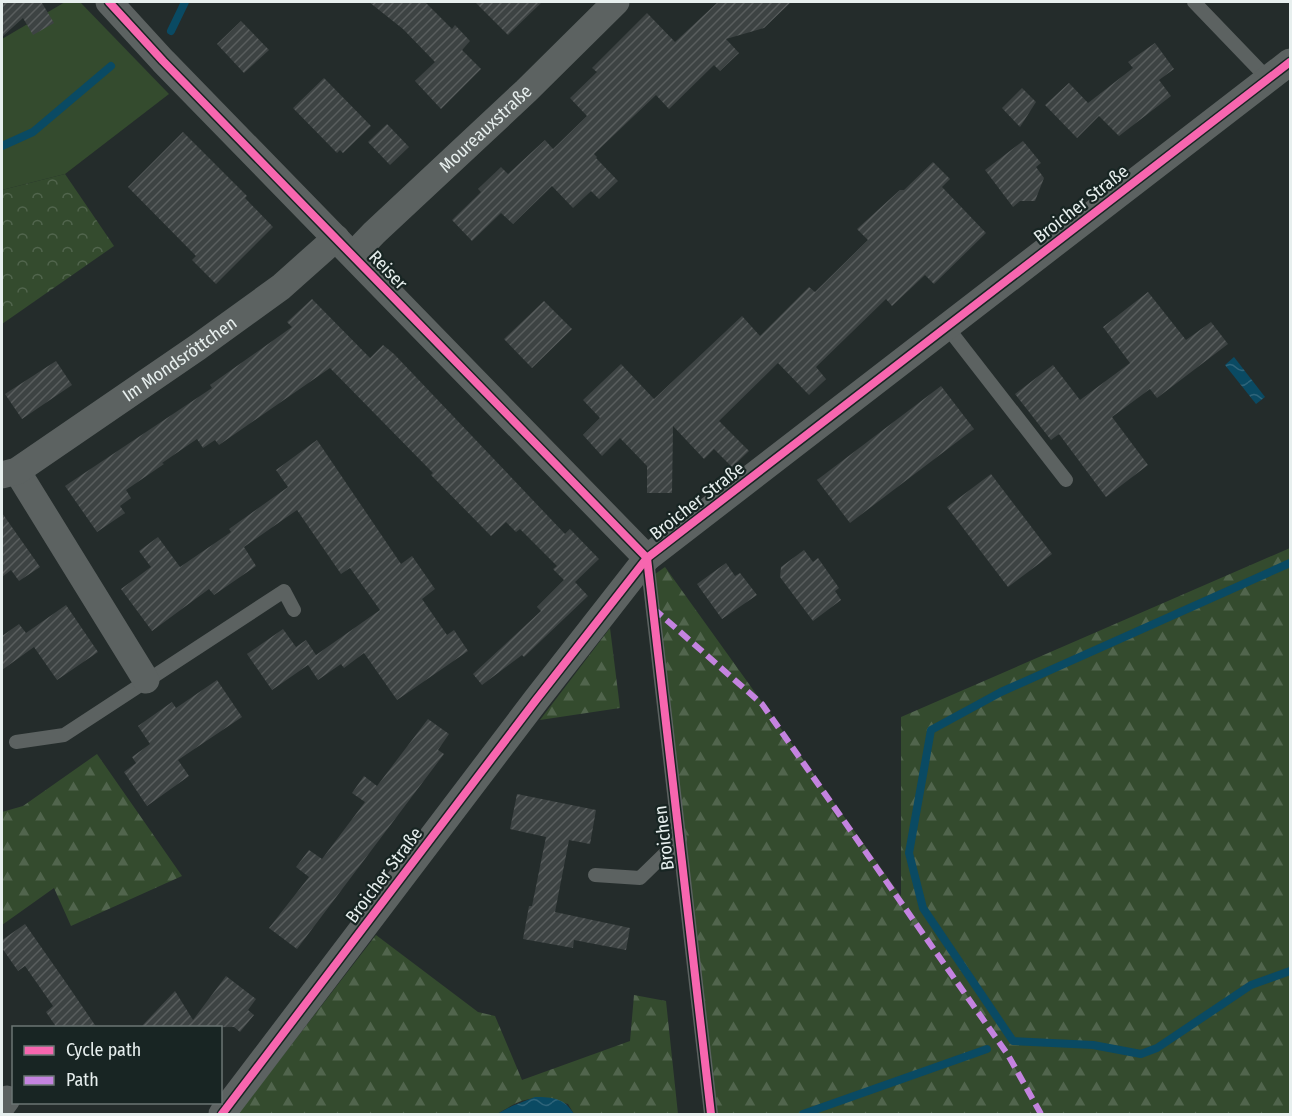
<svg xmlns="http://www.w3.org/2000/svg" width="1292" height="1116" viewBox="0 0 1292 1116" font-family="'Fira Sans Condensed',sans-serif">
  <style>
    .grass { fill: #344b2e }
    .forest { fill: url(#forest-firs) }
    .park { fill: url(#park-crowns) }
    .water { fill: url(#water-waves) }
    .lines { fill: none; stroke-linecap: round; stroke-linejoin: round }
    .stream { stroke: #0a4a63; stroke-width: 8 }
    .building { fill: url(#building-hatch) }
    .service { stroke: #5c6261; stroke-width: 14 }
    .minor { stroke: #5c6261; stroke-width: 27 }
    .quiet { stroke: #c483df; stroke-width: 6; stroke-dasharray: 12 6; stroke-linecap: butt }
    .cycleway-casing { stroke: #182523; stroke-width: 11 }
    .cycleway { stroke: #f766af; stroke-width: 8 }
    .labels { text-anchor: middle; stroke-width: 4.5; stroke-linejoin: round; paint-order: stroke }
    .street-label { font-size: 18px; fill: #e7efee; stroke: #182523 }
  </style>
  <defs>
    <pattern id="forest-firs" width="22" height="20" patternUnits="userSpaceOnUse" patternTransform="scale(1.5)"><rect width="22" height="20" fill="#344b2e"/><path d="M5 1l3.5 6h-7zM16 11l3.5 6h-7z" fill="#51654d"/></pattern>
    <pattern id="park-crowns" width="20" height="18" patternUnits="userSpaceOnUse" patternTransform="scale(1.5)"><rect width="20" height="18" fill="#344b2e"/><path d="M2 6a3 3 0 1 1 6 0M12 15a3 3 0 1 1 6 0" fill="none" stroke="#51654d"/></pattern>
    <pattern id="water-waves" width="16" height="10" patternUnits="userSpaceOnUse" patternTransform="scale(1.5)"><rect width="16" height="10" fill="#0a4a63"/><path d="M0 5q4-4 8 0t8 0" fill="none" stroke="#2e647a"/></pattern>
    <pattern id="building-hatch" width="6" height="6" patternUnits="userSpaceOnUse" patternTransform="scale(1.5)"><rect width="6" height="6" fill="#3d4343"/><path d="M-1 1l2-2M0 6l6-6M5 7l2-2" fill="none" stroke="#595e5e"/></pattern>
  </defs>
  <rect width="100%" height="100%" fill="#242c2b"/>
  <path class="grass" d="M 65,2 L 80,2 L 169,94 L 65,174 L 2,190 L 2,39 Z"/>
  <g class="forest">
    <path d="M 1290,548 L 1290,1114 L 706,1114 L 648,579 L 665,567 L 901,896 L 901,717 Z"/>
    <path d="M 610,628 L 620,708 L 540,720 Z"/>
    <path d="M 97,754 L 182,876 L 71,926 L 54,888 L 2,925 L 2,812 L 23,806 Z"/>
    <path d="M 376,935 L 478,1012 L 495,1016 L 522,1080 L 630,1041 L 634,995 L 666,1001 L 678,1114 L 574,1114 L 568,1104 C 533,1096 528,1095 497,1114 L 238,1114 Z"/>
  </g>
  <path class="park" d="M 65,174 L 114,246 L 2,324 L 2,190 Z"/>
  <g class="water">
    <path d="M 1234,357 L 1265,397 L 1256,404 L 1225,365 Z"/>
    <path d="M 535,1097 C 553,1097 564,1098 574,1114 L 497,1114 L 512,1106 Z"/>
  </g>
  <g class="lines">
    <g class="stream">
      <path d="M 171,31 L 185,2"/>
      <path d="M 2,146 L 33,132 L 111,66"/>
      <path d="M 1290,563 L 1001,692 L 931,730 L 909,853 L 923,908 L 1013,1041 L 1093,1045 L 1141,1054 L 1157,1048 L 1251,985 L 1290,971"/>
      <path d="M 803,1114 L 987,1049"/>
    </g>
  </g>
  <g class="building">
    <path d="M 2,2 L 43,2 L 42,3 L 54,23 L 33,35 L 23,18 L 2,37 Z"/>
    <path d="M 369,2 L 425,2 L 452,29 L 455,25 L 470,41 L 462,50 L 481,69 L 441,109 L 415,81 L 435,62 L 403,29 Z"/>
    <path d="M 475,2 L 542,2 L 508,35 Z"/>
    <path d="M 718,2 L 791,2 L 764,28 L 726,39 L 739,53 L 720,71 L 714,65 L 669,109 L 656,95 L 594,154 L 597,157 L 596,158 L 618,181 L 599,199 L 591,191 L 573,208 L 552,186 L 513,224 L 501,213 L 472,241 L 452,220 L 481,192 L 478,189 L 501,167 L 508,174 L 545,140 L 553,149 L 587,116 L 570,98 L 597,72 L 592,68 L 647,13 L 675,42 Z"/>
    <path d="M 241,21 L 269,50 L 244,73 L 217,44 Z"/>
    <path d="M 1155,43 L 1174,69 L 1159,80 L 1171,96 L 1119,136 L 1099,116 L 1077,138 L 1045,105 L 1069,83 L 1088,103 L 1133,68 L 1128,62 Z"/>
    <path d="M 324,78 L 371,126 L 343,153 L 340,150 L 337,153 L 293,108 Z"/>
    <path d="M 1022,88 L 1036,102 L 1020,127 L 1002,108 Z"/>
    <path d="M 387,124 L 409,147 L 390,165 L 368,142 Z"/>
    <path d="M 183,132 L 247,196 L 245,198 L 273,227 L 216,284 L 192,260 L 196,256 L 128,187 Z"/>
    <path d="M 1023,141 L 1041,163 L 1036,167 L 1044,178 L 1035,201 L 1020,201 L 1013,207 L 985,170 Z"/>
    <path d="M 933,162 L 950,179 L 942,187 L 986,233 L 934,284 L 925,275 L 892,306 L 886,299 L 816,367 L 826,379 L 809,395 L 778,363 L 719,421 L 749,451 L 732,467 L 714,449 L 704,459 L 673,426 L 672,493 L 647,493 L 647,466 L 620,438 L 602,456 L 583,435 L 600,418 L 583,400 L 621,364 L 654,399 L 742,316 L 760,336 L 809,287 L 815,292 L 868,240 L 857,229 L 900,190 L 904,190 Z"/>
    <path d="M 1148,292 L 1186,340 L 1211,322 L 1228,344 L 1157,398 L 1150,389 L 1112,417 L 1148,465 L 1106,497 L 1059,434 L 1051,440 L 1015,394 L 1053,365 L 1080,400 L 1130,363 L 1103,327 Z"/>
    <path d="M 312,299 L 370,358 L 383,345 L 394,354 L 565,534 L 570,529 L 599,559 L 575,582 L 588,596 L 524,657 L 522,655 L 482,685 L 473,674 L 541,611 L 537,607 L 564,580 L 553,569 L 557,566 L 520,529 L 516,532 L 506,522 L 491,536 L 431,475 L 433,473 L 330,368 L 219,445 L 215,440 L 203,448 L 197,439 L 162,463 L 164,464 L 126,490 L 131,498 L 120,506 L 125,513 L 97,532 L 65,486 L 212,388 L 210,385 L 292,327 L 287,322 Z"/>
    <path d="M 544,301 L 572,329 L 532,368 L 504,339 Z"/>
    <path d="M 56,361 L 72,385 L 22,419 L 5,394 Z"/>
    <path d="M 941,386 L 974,429 L 850,523 L 817,480 Z"/>
    <path d="M 317,440 L 401,564 L 412,556 L 435,589 L 422,599 L 447,635 L 454,630 L 468,651 L 397,700 L 364,653 L 344,668 L 341,664 L 318,680 L 308,665 L 272,690 L 247,654 L 283,629 L 296,647 L 306,640 L 316,655 L 380,610 L 350,568 L 341,574 L 297,510 L 244,547 L 256,566 L 214,595 L 209,589 L 152,631 L 121,589 L 151,567 L 139,551 L 158,537 L 180,567 L 231,532 L 229,529 L 288,487 L 276,470 Z"/>
    <path d="M 991,474 L 1052,554 L 1008,587 L 947,507 Z"/>
    <path d="M 2,513 L 40,567 L 19,581 L 11,570 L 2,577 Z"/>
    <path d="M 804,550 L 813,562 L 818,558 L 839,588 L 835,591 L 841,600 L 813,621 L 780,577 L 781,567 Z"/>
    <path d="M 726,563 L 735,576 L 740,573 L 757,595 L 722,619 L 697,584 Z"/>
    <path d="M 66,605 L 98,652 L 57,680 L 34,647 L 2,670 L 2,636 L 19,624 L 26,633 Z"/>
    <path d="M 217,680 L 242,717 L 178,760 L 189,776 L 147,806 L 124,772 L 136,763 L 132,757 L 150,744 L 138,726 L 172,702 L 176,708 Z"/>
    <path d="M 428,719 L 449,734 L 438,750 L 444,754 L 297,949 L 269,928 L 309,877 L 296,867 L 309,850 L 322,859 L 365,802 L 352,793 L 364,776 L 377,786 Z"/>
    <path d="M 517,794 L 596,810 L 590,844 L 569,840 L 555,912 L 630,928 L 626,950 L 574,940 L 573,948 L 523,939 L 529,906 L 532,906 L 546,837 L 510,829 Z"/>
    <path d="M 25,924 L 69,987 L 97,1028 L 57,1028 L 46,1012 L 53,1006 L 25,966 L 18,971 L 2,948 L 2,940 Z"/>
    <path d="M 226,976 L 256,999 L 248,1010 L 254,1015 L 240,1032 L 234,1027 L 140,1028 L 175,991 L 193,1020 Z"/>
  </g>
  <g class="lines">
    <g class="service">
      <path d="M 1194,2 L 1268,79"/>
      <path d="M 947,327 L 1066,480"/>
      <path d="M 647,559 L 711,1114"/>
      <path d="M 16,742 L 64,735 L 284,591 L 294,610"/>
      <path d="M 595,875 L 640,878 L 680,839"/>
    </g>
    <g class="minor">
      <path d="M 109,2 L 163,61 L 647,558"/>
      <path id="s1" d="M 353,255 L 374,233 L 526,91 L 616,2"/>
      <path d="M 17,471 L 146,680"/>
      <path id="s2" d="M 2,475 L 17,471 L 198,347 L 281,287 L 336,238"/>
      <path d="M 2,1106 L 7,1099"/>
      <path d="M 222,1114 L 536,700 L 647,558 L 1290,62"/>
    </g>
    <path class="quiet" d="M 653,608 L 762,704 L 1008,1055 L 1041,1114"/>
    <defs>
      <g id="cycleway">
        <path d="M 109,2 L 163,61 L 647,558"/>
        <path d="M 647,558 L 711,1114"/>
        <path d="M 222,1114 L 536,700 L 647,558 L 1290,62"/>
      </g>
    </defs>
    <use href="#cycleway" class="cycleway-casing"/>
    <use href="#cycleway" class="cycleway"/>
  </g>
  <g class="labels">
    <g class="street-label">
      <text dy="6" stroke="none"><textPath href="#s1" startOffset="183">Moureauxstraße</textPath></text>
      <text transform="translate(1081 204) rotate(-38)" y="6">Broicher Straße</text>
      <text transform="translate(388 270) rotate(46)" y="6">Reiser</text>
      <text dy="6" stroke="none"><textPath href="#s2" startOffset="213">Im Mondsröttchen</textPath></text>
      <text transform="translate(697 501) rotate(-38)" y="6">Broicher Straße</text>
      <text transform="translate(664 838) rotate(-97)" y="6">Broichen</text>
      <text transform="translate(384 875) rotate(-53)" y="6">Broicher Straße</text>
    </g>
  </g>
  <rect width="1292" height="1116" fill="none" stroke="#e7efee" stroke-width="6"/>
  <rect x="12" y="1026" width="210" height="78" fill="#182523" stroke="#6b7674" stroke-width="1.5"/>
  <rect x="24" y="1046" width="30" height="9" fill="#f766af" stroke="#6b7674" stroke-width="1.5"/>
  <text x="66" y="1056" font-size="18" fill="#e7efee">Cycle path</text>
  <rect x="24" y="1076" width="30" height="9" fill="#c483df" stroke="#6b7674" stroke-width="1.5"/>
  <text x="66" y="1086" font-size="18" fill="#e7efee">Path</text>
</svg>
